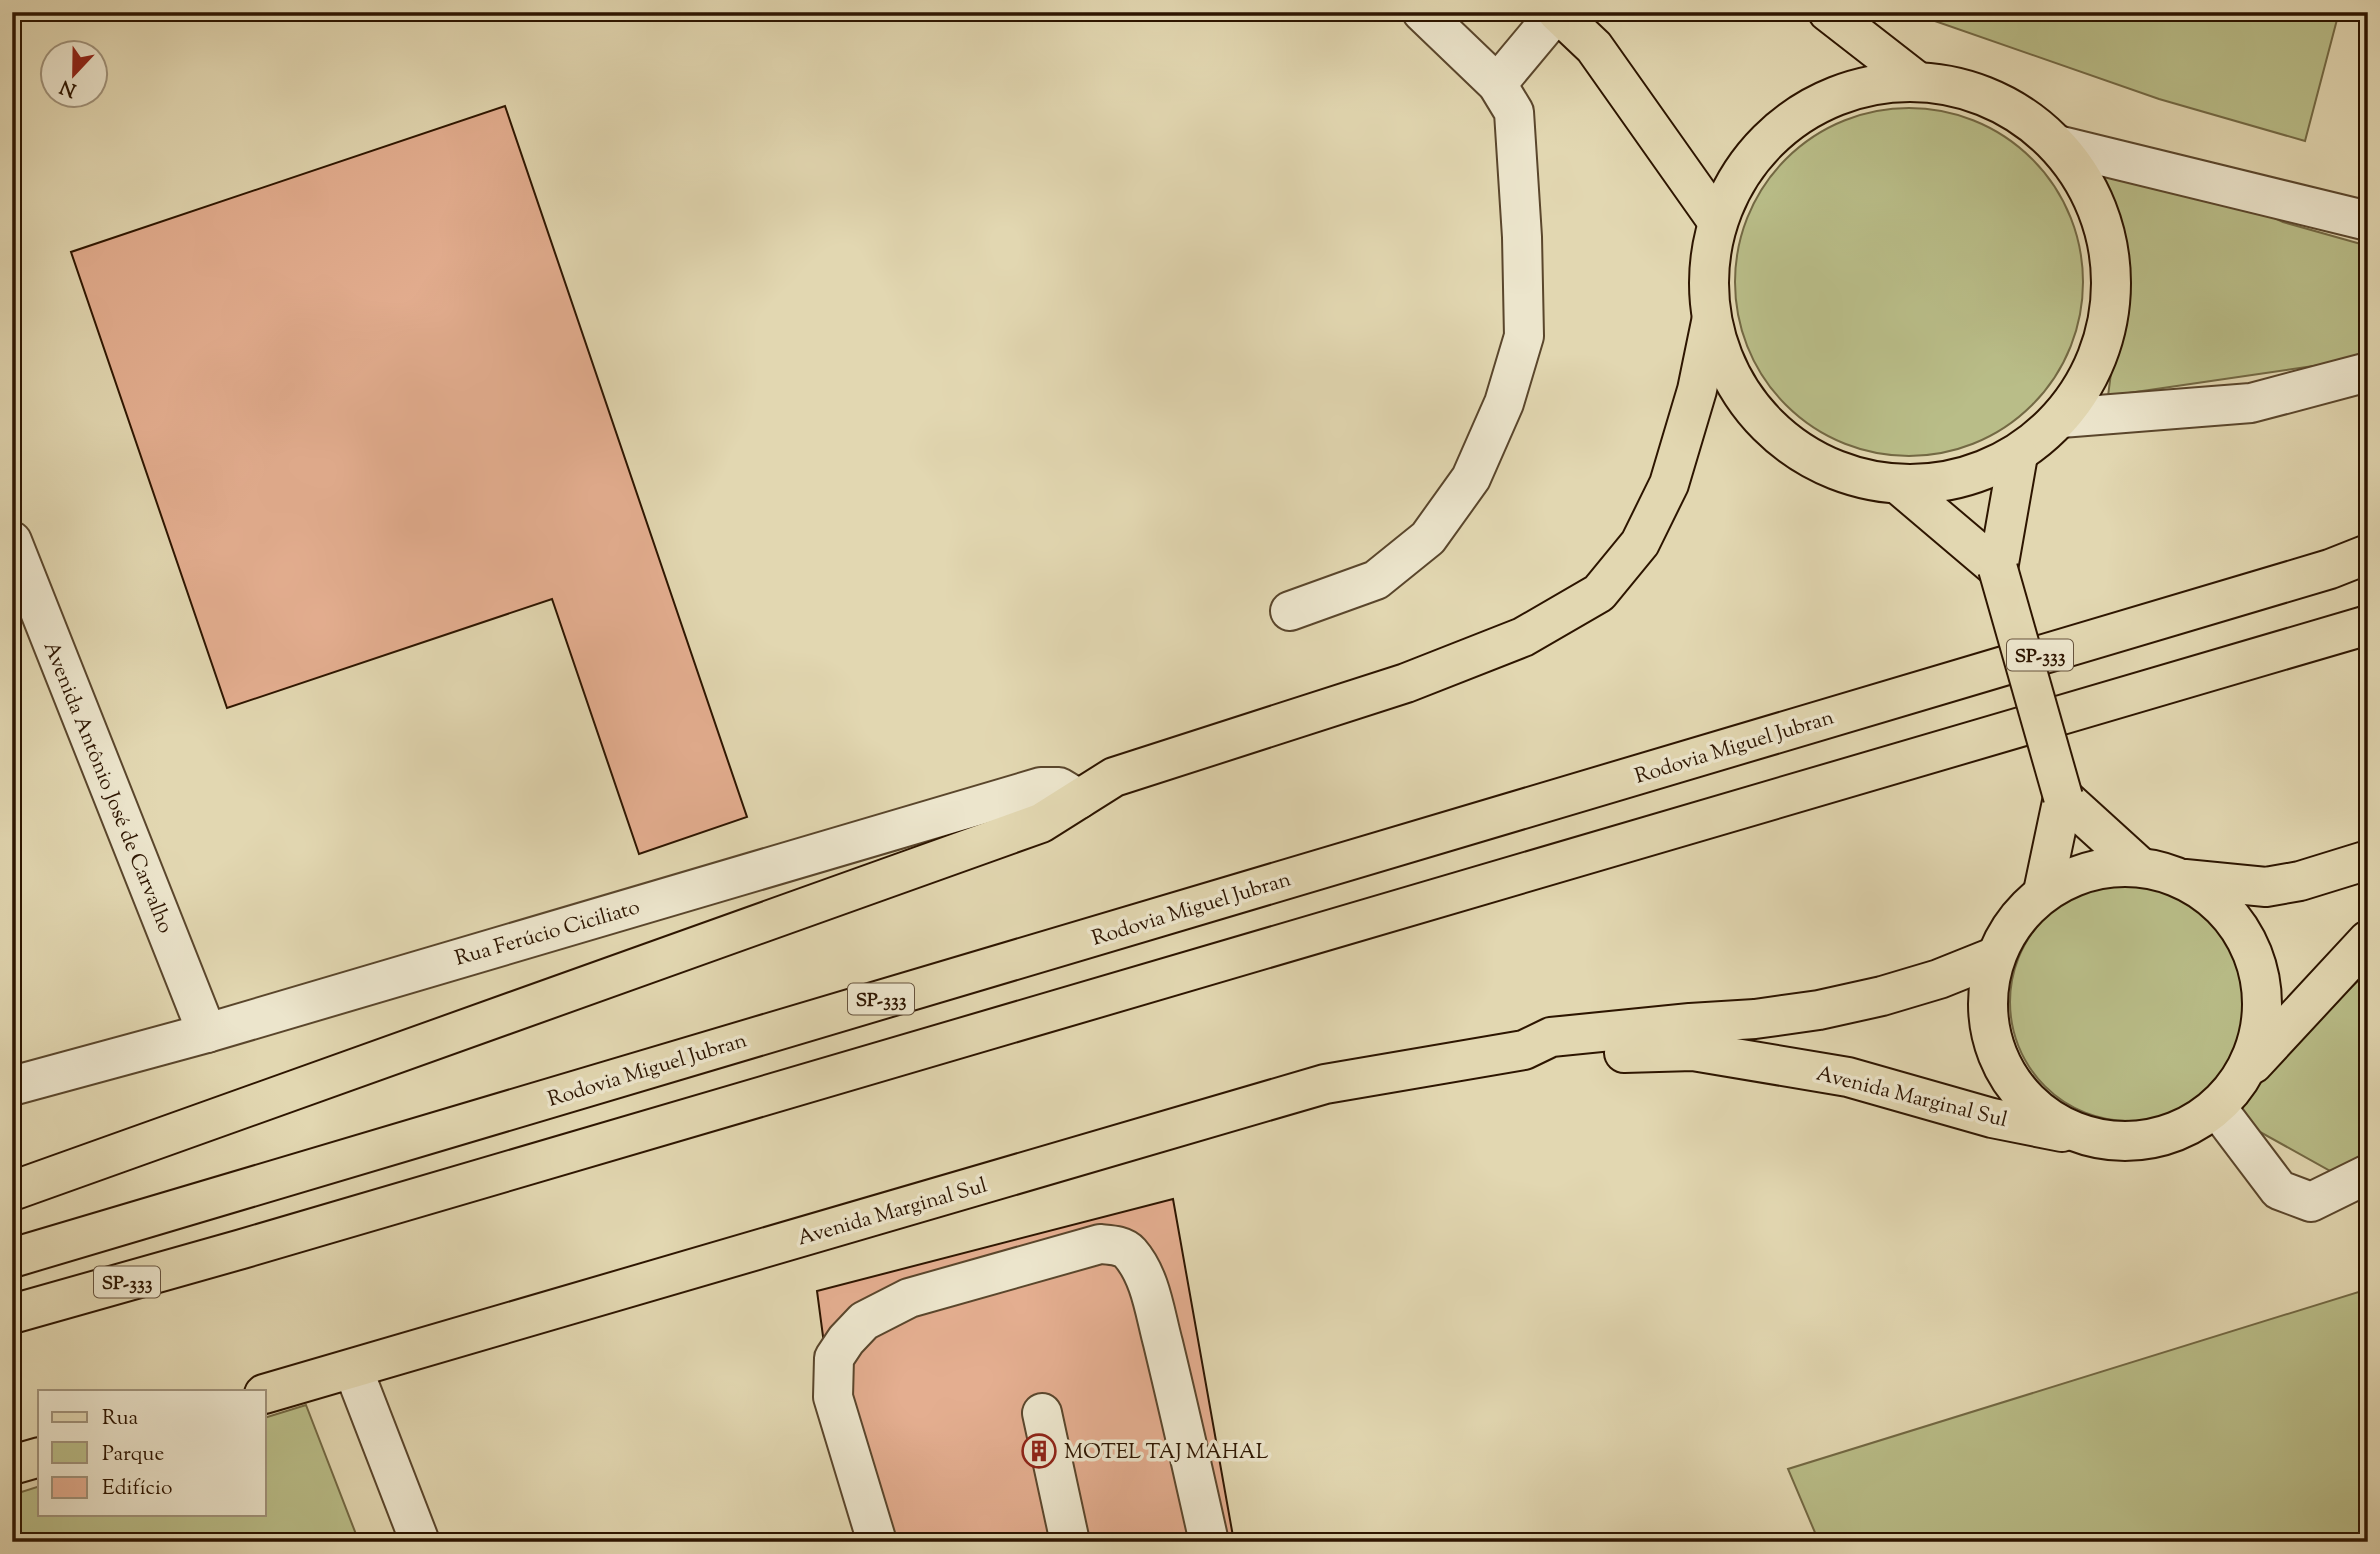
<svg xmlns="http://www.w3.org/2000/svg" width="2380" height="1554" viewBox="0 0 2380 1554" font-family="'Sorts Mill Goudy',serif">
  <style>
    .green { fill: #b9bd88; stroke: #736944; stroke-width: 2 }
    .building { fill: #e4ae90; stroke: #2d1500; stroke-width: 2 }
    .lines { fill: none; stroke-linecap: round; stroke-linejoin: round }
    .minor-casing { stroke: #5a462c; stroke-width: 42 }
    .major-casing { stroke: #2d1500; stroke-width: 42 }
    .highway-casing { stroke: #2d1500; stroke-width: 42 }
    .minor { stroke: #ece5cc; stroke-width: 38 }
    .major { stroke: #e2d7b1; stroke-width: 38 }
    .highway { stroke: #e2d7b1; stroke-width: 38 }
    .major-bridge-casing { stroke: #2d1500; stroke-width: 42; stroke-linecap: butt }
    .major-bridge { stroke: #e2d7b1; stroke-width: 38 }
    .labels { text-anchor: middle; stroke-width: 7; stroke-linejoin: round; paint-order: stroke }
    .shield { fill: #ece5cc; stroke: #66533d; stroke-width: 2 }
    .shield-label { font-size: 19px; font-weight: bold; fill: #2d1500 }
    .street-label { font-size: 21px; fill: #2d1500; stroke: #ece5cc }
    .poi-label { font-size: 21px; fill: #2d1500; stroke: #ece5cc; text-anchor: start }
  </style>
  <rect width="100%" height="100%" fill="#e2d7b1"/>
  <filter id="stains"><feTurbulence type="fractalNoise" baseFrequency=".00286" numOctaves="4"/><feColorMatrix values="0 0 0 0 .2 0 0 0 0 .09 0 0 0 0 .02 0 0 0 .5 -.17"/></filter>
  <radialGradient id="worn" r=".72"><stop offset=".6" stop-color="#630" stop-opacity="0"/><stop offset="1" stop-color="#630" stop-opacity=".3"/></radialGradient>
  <g class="green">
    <path d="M 1909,12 L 2339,12 L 2305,141 L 2159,99 Z"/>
    <circle cx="1909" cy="282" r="174"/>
    <path d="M 2094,168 L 2185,176 L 2283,222 L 2368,246 L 2368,358 L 2108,396 L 2126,258 Z"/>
    <circle cx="2129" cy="1002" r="119"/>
    <path d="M 2368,972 L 2368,1192 L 2217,1108 Z"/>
    <path d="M 2368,1289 L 2368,1542 L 1819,1542 L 1788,1469 Z"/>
    <path d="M 306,1405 L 359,1542 L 12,1542 L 12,1495 L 40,1486 L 40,1514 L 264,1514 L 264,1418 Z"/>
  </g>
  <g class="building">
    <path d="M 505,106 L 747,817 L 639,854 L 552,599 L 227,708 L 71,252 Z"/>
    <path d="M 1173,1199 L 1234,1542 L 892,1542 L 826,1359 L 817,1291 Z"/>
  </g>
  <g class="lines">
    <defs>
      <g id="minor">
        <path d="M 1497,84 L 1557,12"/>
        <path d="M 2057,145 L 2368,221"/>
        <path d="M 2061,418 L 2251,403 L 2368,372"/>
        <path d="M 12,541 L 207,1033"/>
        <path d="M 1290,611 L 1376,580 L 1428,538 L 1471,478 L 1504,403 L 1524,336 L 1522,237 L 1514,112 L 1497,84 L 1422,12"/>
        <path d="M 12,1086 L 207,1033 L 1041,787 L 1059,787 L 1079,799"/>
        <path d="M 2217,1108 L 2279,1190 L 2311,1202 L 2368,1174"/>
        <path d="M 353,1369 L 420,1542"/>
        <path d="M 1042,1413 L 1070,1542"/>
        <path d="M 877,1542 L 833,1397 L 834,1358 L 846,1340 L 864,1321 L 909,1298 L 1100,1244 C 1110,1245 1123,1245 1130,1253 C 1151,1277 1155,1314 1163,1343 C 1179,1409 1194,1475 1209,1542"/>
      </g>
      <g id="major">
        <path d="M 1557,12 L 1594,47 L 1717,221"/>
        <path d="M 1828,12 L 1918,82"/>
        <circle cx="1910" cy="283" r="201"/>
        <path d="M 1899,485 L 1998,569"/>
        <path d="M 1998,569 L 2018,455"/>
        <path d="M 2063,797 L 2140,867"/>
        <circle cx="2125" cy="1004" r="137"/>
        <path d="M 2185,879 L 2266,887 L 2300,881 L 2368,860"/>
        <path d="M 2043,892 L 2063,797"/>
        <path d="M 1624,1053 L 1693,1051 L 1848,1077 L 1992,1118 L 2062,1132"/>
        <path d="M 2253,1064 L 2368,940"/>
        <path d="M 264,1394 L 1325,1084 L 1524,1050 L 1551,1037 L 1690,1023 L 1755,1019 L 1819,1010 L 1882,996 L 1939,979 L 1994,957"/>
        <path d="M 12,1465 L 40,1457"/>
      </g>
      <g id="highway">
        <path d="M 12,1191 L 1041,823 L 1114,777 L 1406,683 L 1523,637 L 1599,593 L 1640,543 L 1669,484 L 1697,390 L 1711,322"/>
        <path d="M 12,1258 L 2330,569 L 2368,554"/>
        <path d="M 12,1314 L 242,1249 L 2368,625"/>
      </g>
    </defs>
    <use href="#minor" class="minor-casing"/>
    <use href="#major" class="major-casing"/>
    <use href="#highway" class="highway-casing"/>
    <use href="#minor" class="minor"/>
    <use href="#major" class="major"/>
    <use href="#highway" class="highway"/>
    <defs>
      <path id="major-bridge" d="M 1998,569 L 2063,797"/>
    </defs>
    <use href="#major-bridge" class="major-bridge-casing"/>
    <use href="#major-bridge" class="major-bridge"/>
  </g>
  <defs>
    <symbol id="building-ring" viewBox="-11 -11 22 22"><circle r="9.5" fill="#ece5cc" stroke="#8f2418" stroke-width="1.5"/><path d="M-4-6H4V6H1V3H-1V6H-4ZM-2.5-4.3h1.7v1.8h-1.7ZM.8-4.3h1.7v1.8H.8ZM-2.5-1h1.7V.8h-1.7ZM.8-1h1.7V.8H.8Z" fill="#8f2418"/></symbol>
  </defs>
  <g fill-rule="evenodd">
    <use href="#building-ring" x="1020" y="1432" width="38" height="38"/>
  </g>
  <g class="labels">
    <g class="shield">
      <rect x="2007" y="639.5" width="66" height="31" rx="5"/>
      <rect x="848" y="983.5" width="66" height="31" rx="5"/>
      <rect x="94" y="1266.5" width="66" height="31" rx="5"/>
    </g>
    <g class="shield-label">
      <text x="2040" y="662">SP-333</text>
      <text x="881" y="1006">SP-333</text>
      <text x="127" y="1289">SP-333</text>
    </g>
    <g class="street-label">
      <text transform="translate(1734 746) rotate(-17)" y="7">Rodovia Miguel Jubran</text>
      <text transform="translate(109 787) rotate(68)" y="7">Avenida Antônio José de Carvalho</text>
      <text transform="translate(1191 908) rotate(-17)" y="7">Rodovia Miguel Jubran</text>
      <text transform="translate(547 932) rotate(-16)" y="7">Rua Ferúcio Ciciliato</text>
      <text transform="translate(647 1069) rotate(-17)" y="7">Rodovia Miguel Jubran</text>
      <text transform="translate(1912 1096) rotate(14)" y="7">Avenida Marginal Sul</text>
      <text transform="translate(892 1211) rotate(-16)" y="7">Avenida Marginal Sul</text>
    </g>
    <g class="poi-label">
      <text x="1064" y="1458">MOTEL TAJ MAHAL</text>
    </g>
  </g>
  <rect width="2380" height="1554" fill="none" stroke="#e2d7b1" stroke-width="42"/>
  <rect x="14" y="14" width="2352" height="1526" fill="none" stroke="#2d1500" stroke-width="3.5"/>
  <rect x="21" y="21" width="2338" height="1512" fill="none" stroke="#2d1500" stroke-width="2"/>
  <rect x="38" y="1390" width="228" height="126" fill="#ece5cc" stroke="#a0927a" stroke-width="2"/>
  <rect x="52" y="1412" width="35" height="10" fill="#e2d7b1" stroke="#a0927a" stroke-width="2"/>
  <text x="102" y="1424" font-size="21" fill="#2d1500">Rua</text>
  <rect x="52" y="1442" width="35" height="21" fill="#b9bd88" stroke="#a0927a" stroke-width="2"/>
  <text x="102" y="1460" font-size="21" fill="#2d1500">Parque</text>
  <rect x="52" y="1477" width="35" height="21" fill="#e4ae90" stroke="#a0927a" stroke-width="2"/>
  <text x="102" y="1494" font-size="21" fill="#2d1500">Edifício</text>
  <g transform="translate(74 74) rotate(202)"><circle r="33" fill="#ece5cc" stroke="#a0927a" stroke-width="2"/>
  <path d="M0-5L12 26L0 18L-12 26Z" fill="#8f2418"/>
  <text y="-10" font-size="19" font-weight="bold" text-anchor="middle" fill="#2d1500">N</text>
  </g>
  <rect width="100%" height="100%" filter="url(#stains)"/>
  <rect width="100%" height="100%" fill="url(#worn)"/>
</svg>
